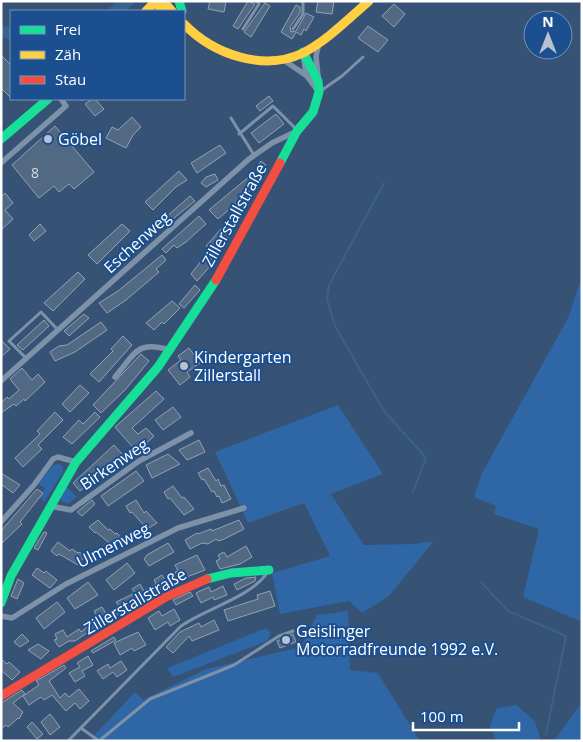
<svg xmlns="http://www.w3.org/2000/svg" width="583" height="742" viewBox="0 0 583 742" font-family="'Open Sans',sans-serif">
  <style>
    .green { fill: #2f66a5 }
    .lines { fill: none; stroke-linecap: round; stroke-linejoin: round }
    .stream { stroke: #3b618d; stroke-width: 2 }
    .river { stroke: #3b618d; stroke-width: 12 }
    .building { fill: #526984; stroke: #92a2b6 }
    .lane { stroke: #7d92a8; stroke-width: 3 }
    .street { stroke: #7d92a8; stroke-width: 5.5 }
    .fast { stroke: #16e098; stroke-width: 9 }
    .slow { stroke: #ffcf43; stroke-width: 9 }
    .jam { stroke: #f24e42; stroke-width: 9 }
    .poi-dot { fill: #b9c2ce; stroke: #1b4f8f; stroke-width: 2 }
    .labels { text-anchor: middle; stroke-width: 4; stroke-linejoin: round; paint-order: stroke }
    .number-label { font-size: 14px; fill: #d4dae0 }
    .poi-label { font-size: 16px; fill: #fff; stroke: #1b4f8f; text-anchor: start }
    .street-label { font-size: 16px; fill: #fff; stroke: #1b4f8f }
  </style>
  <rect width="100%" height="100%" fill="#365274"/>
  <g class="green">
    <path d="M 582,276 L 582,622 L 523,597 L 539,529 L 494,514 L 496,506 L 474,497 L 482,473 L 568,318 Z"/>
    <path d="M 338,405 L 383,474 L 331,494 L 364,545 L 414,544 L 434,541 L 389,596 L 362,613 L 349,601 L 280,614 L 272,573 L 330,556 L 304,503 L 248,523 L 215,452 Z"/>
    <path d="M 59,464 L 62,466 L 63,472 L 45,501 L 40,498 L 45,488 L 38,484 L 53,465 Z"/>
    <path d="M 66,486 L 77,497 L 68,504 L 62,501 L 60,497 Z"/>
    <path d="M 348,611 L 350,670 L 378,673 L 420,741 L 89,741 L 135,692 L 143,700 L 206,669 L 301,647 L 317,615 Z"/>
    <path d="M 266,628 L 271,633 L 267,641 L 173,677 L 167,668 Z"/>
    <path d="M 582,702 L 582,741 L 555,741 L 556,738 Z"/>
    <path d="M 516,705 L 535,721 L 541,741 L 496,741 L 490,726 L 497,708 Z"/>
  </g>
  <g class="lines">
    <g class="stream">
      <path d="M 384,183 L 329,285 L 327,299 L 335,326 L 384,411 L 426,458 L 413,492"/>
      <path d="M 481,582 L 508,611 L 566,636 L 546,734"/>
    </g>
    <g class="river">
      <path d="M 115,11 L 128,1"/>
      <path d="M 1,32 L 11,33"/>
    </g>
  </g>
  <g class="building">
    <path d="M 210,1 L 226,1 L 224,12 L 208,9 Z"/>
    <path d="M 248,1 L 255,4 L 238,29 L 233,26 Z"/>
    <path d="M 318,1 L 334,1 L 332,14 L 316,12 Z"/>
    <path d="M 265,3 L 270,6 L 251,37 L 244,32 Z"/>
    <path d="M 394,4 L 405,14 L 394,27 L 382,16 Z"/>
    <path d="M 296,5 L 300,7 L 300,13 L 290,27 L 291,32 L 296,31 L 306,13 L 314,17 L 306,31 L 304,29 L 301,35 L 296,32 L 292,39 L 281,32 Z"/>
    <path d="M 368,26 L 388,40 L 378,52 L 358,38 Z"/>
    <path d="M 1,55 L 11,65 L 11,98 L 1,88 Z"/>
    <path d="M 269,96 L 273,101 L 260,111 L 256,106 Z"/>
    <path d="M 92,99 L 95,99 L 104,109 L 95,116 L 85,104 Z"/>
    <path d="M 276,114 L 284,124 L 259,143 L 251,133 Z"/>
    <path d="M 132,117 L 141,127 L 133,135 L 126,148 L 106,138 L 112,127 L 118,130 Z"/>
    <path d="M 55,126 L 94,172 L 74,189 L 69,184 L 59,192 L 54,186 L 39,198 L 12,165 Z"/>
    <path d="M 220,145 L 226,153 L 197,173 L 191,163 Z"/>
    <path d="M 261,161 L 266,165 L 259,173 L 255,170 Z"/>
    <path d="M 179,171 L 187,180 L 176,187 L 153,210 L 145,202 Z"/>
    <path d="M 215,174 L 218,180 L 206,187 L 201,183 L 206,177 Z"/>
    <path d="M 251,175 L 259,183 L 218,219 L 209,210 Z"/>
    <path d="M 5,193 L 13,203 L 5,210 L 13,219 L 1,230 L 1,197 Z"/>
    <path d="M 190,196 L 195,201 L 169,222 L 165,218 Z"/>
    <path d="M 199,216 L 206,224 L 186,242 L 177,248 L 174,245 L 166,253 L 162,249 Z"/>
    <path d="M 40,224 L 46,231 L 34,241 L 29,235 Z"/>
    <path d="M 122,224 L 130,231 L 97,264 L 88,255 Z"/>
    <path d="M 221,229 L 229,236 L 211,257 L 213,258 L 210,261 L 212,264 L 197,281 L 191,274 L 205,256 L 208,248 L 206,246 Z"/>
    <path d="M 162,255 L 166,260 L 156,269 L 159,272 L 126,300 L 107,313 L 99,303 L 118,291 Z"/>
    <path d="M 78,272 L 85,279 L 53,311 L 44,303 Z"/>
    <path d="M 195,285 L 200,290 L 184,308 L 179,304 Z"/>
    <path d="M 172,301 L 180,308 L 164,324 L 162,322 L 154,330 L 146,323 Z"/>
    <path d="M 84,314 L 89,318 L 69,336 L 64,331 Z"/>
    <path d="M 44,320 L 49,326 L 23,350 L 17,345 Z"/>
    <path d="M 101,322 L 107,330 L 75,352 L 55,361 L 50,352 L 59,346 L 67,345 Z"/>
    <path d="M 123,336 L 132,345 L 99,382 L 90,374 L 113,351 L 111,349 Z"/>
    <path d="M 1,340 L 10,349 L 1,357 Z"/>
    <path d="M 189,348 L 200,363 L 187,372 L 190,377 L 180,385 L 168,370 L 181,360 L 178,356 Z"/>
    <path d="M 141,354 L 149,361 L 125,390 L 101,413 L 93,405 Z"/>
    <path d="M 22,368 L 32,380 L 38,374 L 45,382 L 25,401 L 24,399 L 16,406 L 14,404 L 1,413 L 1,403 L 7,397 L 9,399 L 19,390 L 10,379 Z"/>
    <path d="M 80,385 L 89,393 L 70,412 L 62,404 Z"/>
    <path d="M 156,391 L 164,399 L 132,428 L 138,434 L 146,428 L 154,436 L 137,452 L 115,427 Z"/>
    <path d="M 173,407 L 181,417 L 163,430 L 155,420 Z"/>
    <path d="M 55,412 L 63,420 L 38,445 L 42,449 L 23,467 L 15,458 L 40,434 L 37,431 Z"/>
    <path d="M 95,412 L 100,417 L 72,444 L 63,437 L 79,420 L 83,424 Z"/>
    <path d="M 199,440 L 205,452 L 187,460 L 179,450 Z"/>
    <path d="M 114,445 L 122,454 L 80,491 L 73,483 Z"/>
    <path d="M 168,454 L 180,464 L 152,478 L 146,465 Z"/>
    <path d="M 208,468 L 216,481 L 218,479 L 221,486 L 224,485 L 231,499 L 222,503 L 219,496 L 217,497 L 214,491 L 212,492 L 204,479 L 202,480 L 198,473 Z"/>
    <path d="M 136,471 L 144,481 L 108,506 L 101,496 Z"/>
    <path d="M 1,473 L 20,485 L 13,493 L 1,484 Z"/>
    <path d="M 173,486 L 182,498 L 184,497 L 194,509 L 184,515 L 170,498 L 168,499 L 164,492 Z"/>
    <path d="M 37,489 L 43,493 L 20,522 L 22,524 L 1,544 L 1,531 Z"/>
    <path d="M 92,500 L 95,504 L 82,516 L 77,512 Z"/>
    <path d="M 136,500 L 144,513 L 146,511 L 157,523 L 147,529 L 132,512 L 130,513 L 126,506 Z"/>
    <path d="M 98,520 L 108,530 L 110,529 L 115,534 L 117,533 L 122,539 L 113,546 L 96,532 L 95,533 L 89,527 Z"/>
    <path d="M 239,520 L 244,529 L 222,540 L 218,541 L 216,539 L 208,544 L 202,543 L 190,549 L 185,540 L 197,533 L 198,534 L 211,529 L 212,531 Z"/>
    <path d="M 44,532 L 47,533 L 38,550 L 34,548 Z"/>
    <path d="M 58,542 L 70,551 L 72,549 L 78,553 L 79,552 L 85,556 L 78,565 L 59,554 L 57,556 L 51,551 Z"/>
    <path d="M 168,543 L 174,552 L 149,566 L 144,559 L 147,555 Z"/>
    <path d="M 246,546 L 252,557 L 240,564 L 220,569 L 216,561 L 220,559 L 218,555 L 224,552 L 227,557 Z"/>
    <path d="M 197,555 L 205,570 L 179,580 L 175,572 L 178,571 L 175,565 Z"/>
    <path d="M 127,563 L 135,573 L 114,590 L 106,580 Z"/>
    <path d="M 37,568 L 44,573 L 46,571 L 57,580 L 50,588 L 32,575 Z"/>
    <path d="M 162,575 L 168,586 L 147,595 L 129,606 L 131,608 L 110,619 L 109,618 L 75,641 L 69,641 L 59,647 L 54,640 L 57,639 L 55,634 L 63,630 L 67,637 L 79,629 L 81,632 L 87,627 L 85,623 L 97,616 L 94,611 L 102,607 L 109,618 L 106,614 L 119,606 L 116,602 L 135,593 L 132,589 L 140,584 L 144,591 L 156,584 L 154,580 Z"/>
    <path d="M 256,577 L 255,581 L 237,590 L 234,584 L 246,578 Z"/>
    <path d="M 18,579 L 24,583 L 17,599 L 11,596 Z"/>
    <path d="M 88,582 L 98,595 L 75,609 L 67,598 Z"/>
    <path d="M 223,586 L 227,595 L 214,600 L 213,597 L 201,603 L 196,593 L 209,587 L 211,592 Z"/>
    <path d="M 270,591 L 275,606 L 228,621 L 224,610 L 258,599 L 257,595 Z"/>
    <path d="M 190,592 L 193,596 L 176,605 L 173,600 Z"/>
    <path d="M 57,602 L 65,612 L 44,629 L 36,618 Z"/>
    <path d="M 174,609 L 180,620 L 170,626 L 168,622 L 155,630 L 148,618 L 159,611 L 162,616 Z"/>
    <path d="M 214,620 L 219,630 L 192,641 L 189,636 L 173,653 L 166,647 L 180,632 L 199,623 L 201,627 Z"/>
    <path d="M 138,632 L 146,645 L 134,651 L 132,648 L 120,655 L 114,643 Z"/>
    <path d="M 22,634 L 29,641 L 20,647 L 14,642 Z"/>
    <path d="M 293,634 L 296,642 L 280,648 L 277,641 Z"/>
    <path d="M 114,637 L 116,640 L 93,653 L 91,651 Z"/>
    <path d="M 38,644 L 49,651 L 41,659 L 28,650 Z"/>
    <path d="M 88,656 L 93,665 L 82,671 L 85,676 L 75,682 L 69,673 L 80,667 L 77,663 Z"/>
    <path d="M 1,659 L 7,664 L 9,662 L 20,672 L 12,680 L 1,670 Z"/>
    <path d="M 121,661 L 127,670 L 117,677 L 113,672 L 103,679 L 97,671 L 108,664 L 110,668 Z"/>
    <path d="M 64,665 L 66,668 L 49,681 L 60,698 L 65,693 L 69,697 L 79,689 L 89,701 L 80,709 L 75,703 L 66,711 L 52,695 L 44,700 L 41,697 L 29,705 L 23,696 L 39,685 L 36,681 Z"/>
    <path d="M 22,690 L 25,694 L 13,703 L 23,712 L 19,719 L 18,718 L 8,727 L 6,725 L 1,729 L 1,703 Z"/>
    <path d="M 50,714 L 60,727 L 50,735 L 41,722 Z"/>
    <path d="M 32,722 L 43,734 L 37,739 L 27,727 Z"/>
  </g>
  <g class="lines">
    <g class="lane">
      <path d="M 243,29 L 259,4 L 257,1"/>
      <path d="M 293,29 L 303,14 L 303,1"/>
      <path d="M 322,90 L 342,76 L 363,57"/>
      <path d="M 80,99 L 83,99"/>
      <path d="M 231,118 L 254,155"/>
      <path d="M 239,134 L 273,106 L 297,130"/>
      <path d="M 26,358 L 9,341 L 41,312 L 58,330"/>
      <path d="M 81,728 L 99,741"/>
      <path d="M 68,741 L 181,626 C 205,609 251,597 267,573"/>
      <path d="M 99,741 L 150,699 L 234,665 L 279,636 L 293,631"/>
    </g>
    <g class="street">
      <path d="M 303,54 L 306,74"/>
      <path d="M 282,59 L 307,76 L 318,91"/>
      <path d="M 318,76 L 316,56 L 319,43"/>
      <path d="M 1,163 L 66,106 L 61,99"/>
      <path d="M 115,377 C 135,354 136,340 169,350"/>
      <path d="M 1,381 L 249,159 L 272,143 L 295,132"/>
      <path d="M 50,506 L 71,510 L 139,461 L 191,433"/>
      <path d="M 1,522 L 34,485 L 53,459 L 58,457 L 76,462"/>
      <path d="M 1,616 L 12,618 L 66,584 L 178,528 L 244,508"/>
    </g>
    <g class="fast">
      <path d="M 179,1 L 182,11"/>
      <path d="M 1,139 L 48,99"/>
      <path d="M 280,163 L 297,131 L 313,112 L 319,92 L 318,81 L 303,52"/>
      <path d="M 207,579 L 231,573 L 269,570"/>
      <path d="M 1,603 L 11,576 L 76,462 L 158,367 L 216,280"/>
    </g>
    <g class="slow">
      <path d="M 163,1 L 172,11"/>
      <path d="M 155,2 L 163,11"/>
      <path d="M 146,11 L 156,1"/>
      <path d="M 184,24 C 213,54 263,72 303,53 C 328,40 348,19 369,1"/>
    </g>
    <g class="jam">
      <path d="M 216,280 L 280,163"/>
      <path d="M 1,696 L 166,597 L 207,579"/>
    </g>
  </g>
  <g class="poi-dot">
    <circle cx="48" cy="139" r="5"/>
    <circle cx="184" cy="366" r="5"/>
    <circle cx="286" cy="640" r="5"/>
  </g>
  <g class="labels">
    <g class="number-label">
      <text x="35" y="178">8</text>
    </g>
    <g class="poi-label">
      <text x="58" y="145">Göbel</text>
      <text x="194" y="363">Kindergarten<tspan x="194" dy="18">Zillerstall</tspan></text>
      <text x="296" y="637">Geislinger<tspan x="296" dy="18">Motorradfreunde 1992 e.V.</tspan></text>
    </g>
    <g class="street-label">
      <text transform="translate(234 215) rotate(-61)" y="6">Zillerstallstraße</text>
      <text transform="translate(137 242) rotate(-42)" y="6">Eschenweg</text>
      <text transform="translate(114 464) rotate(-34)" y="6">Birkenweg</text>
      <text transform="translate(113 545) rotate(-27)" y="6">Ulmenweg</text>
      <text transform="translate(135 601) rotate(-30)" y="6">Zillerstallstraße</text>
    </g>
  </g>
  <rect width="583" height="742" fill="none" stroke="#ffffff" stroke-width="5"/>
  <rect x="10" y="10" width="175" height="90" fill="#1b4f8f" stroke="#7695bc"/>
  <rect x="20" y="26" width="25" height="8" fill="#16e098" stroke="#7695bc"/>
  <text x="55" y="35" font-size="15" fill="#ffffff">Frei</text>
  <rect x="20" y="51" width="25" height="8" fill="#ffcf43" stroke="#7695bc"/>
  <text x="55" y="60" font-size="15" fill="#ffffff">Zäh</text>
  <rect x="20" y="76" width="25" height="8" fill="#f24e42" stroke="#7695bc"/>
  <text x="55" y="85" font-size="15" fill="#ffffff">Stau</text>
  <g transform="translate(548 35)"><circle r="24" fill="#1b4f8f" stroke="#7695bc"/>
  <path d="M0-4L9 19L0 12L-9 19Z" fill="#b9c2ce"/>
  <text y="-8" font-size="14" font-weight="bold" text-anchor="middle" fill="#ffffff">N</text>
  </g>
  <path d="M413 722v8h106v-8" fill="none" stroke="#ffffff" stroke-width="2.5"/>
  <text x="420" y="722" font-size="15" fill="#ffffff" stroke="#1b4f8f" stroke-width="4" paint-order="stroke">100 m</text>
</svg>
